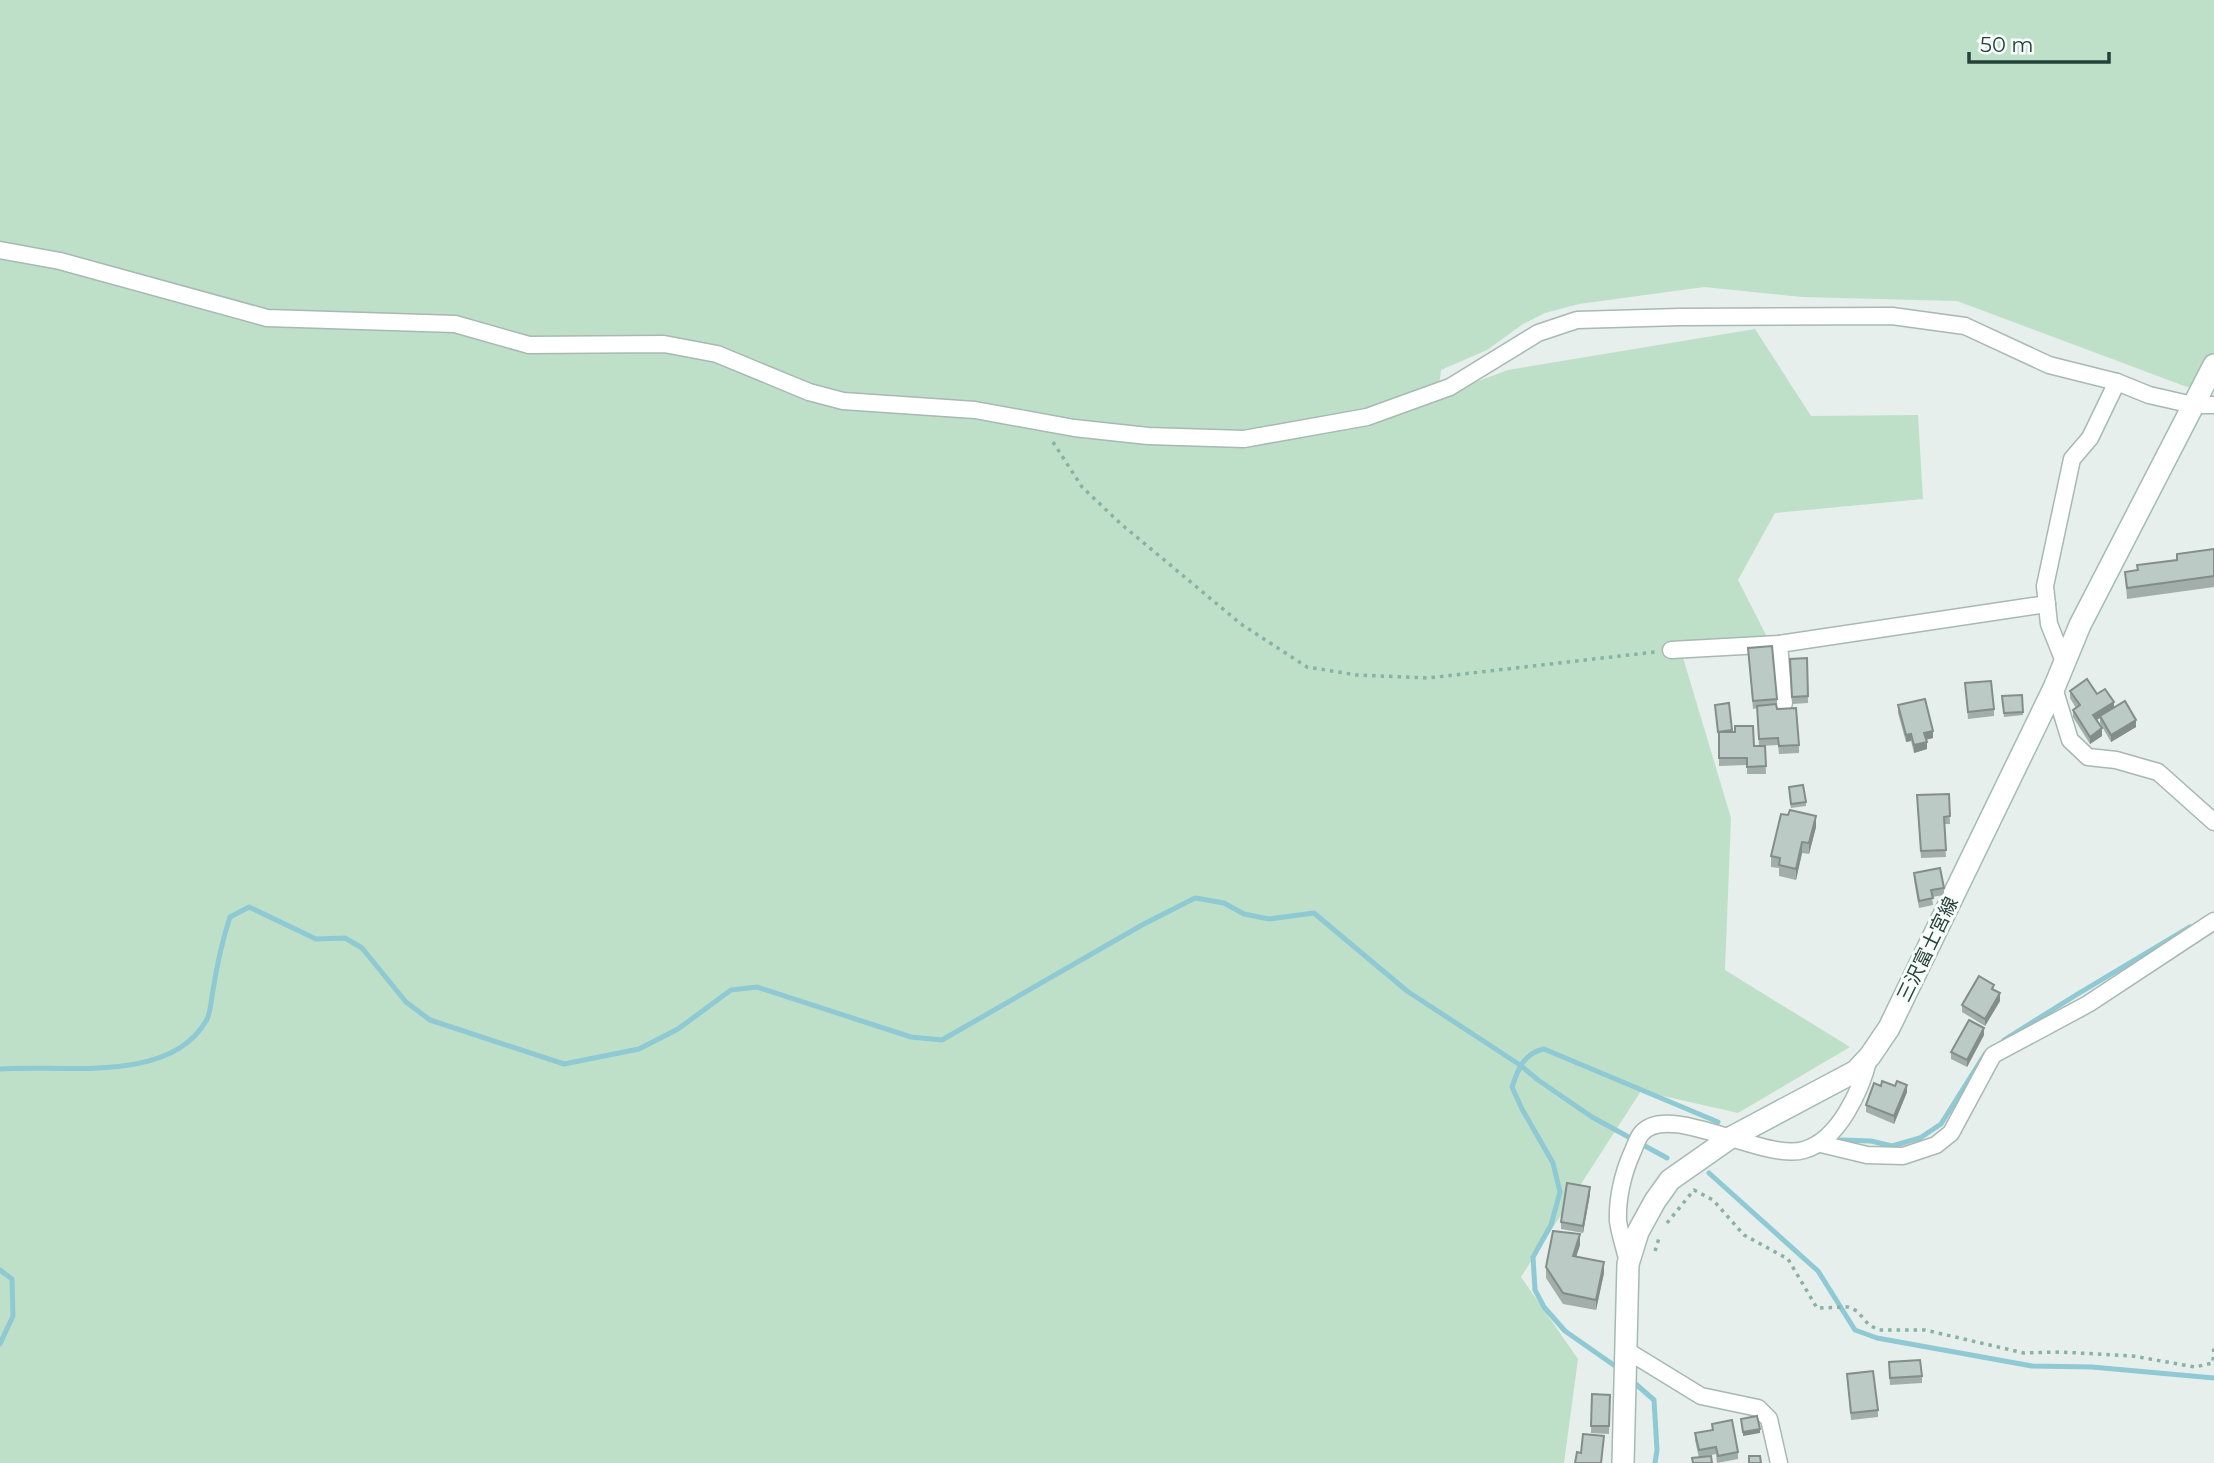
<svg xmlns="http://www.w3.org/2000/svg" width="2214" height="1463" viewBox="0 0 2214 1463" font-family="Montserrat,'Noto Sans JP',sans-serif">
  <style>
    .green { fill: #bfe0c8 }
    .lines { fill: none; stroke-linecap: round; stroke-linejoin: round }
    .stream { stroke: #8ec9d4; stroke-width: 5 }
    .minor-casing { stroke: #a8b8b2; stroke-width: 19 }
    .secondary-casing { stroke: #a4bbb3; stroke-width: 24 }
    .path { stroke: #86b3a5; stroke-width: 3.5; stroke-dasharray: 3.5 5; stroke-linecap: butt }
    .minor { stroke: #fff; stroke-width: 16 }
    .secondary { stroke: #fff; stroke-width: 21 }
    .wall { fill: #a1aea9 }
    .shaded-wall { fill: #838d89 }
    .building { fill: #bbcac4; stroke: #838d89; stroke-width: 2 }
    .labels { text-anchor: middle; stroke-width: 6; stroke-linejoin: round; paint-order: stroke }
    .street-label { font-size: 19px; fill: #24423a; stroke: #f7fbf9 }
  </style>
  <rect width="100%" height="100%" fill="#e6efeb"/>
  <path class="green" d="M 0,0 L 2214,0 L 2214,386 L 2187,387 L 1957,301 L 1802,297 L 1704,287 L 1579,304 L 1545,313 L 1523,324 L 1487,350 L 1441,370 L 1438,396 L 1508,370 L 1755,329 L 1811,416 L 1918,415 L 1923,499 L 1775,513 L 1738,580 L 1768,639 L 1678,641 L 1731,818 L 1725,970 L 1850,1047 L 1738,1113 L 1641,1091 L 1521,1277 L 1578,1359 L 1564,1463 L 0,1463 Z"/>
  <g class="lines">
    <g class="stream">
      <path d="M 2004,1040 L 2076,995 L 2190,927"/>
      <path d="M 0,1069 C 61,1064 169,1085 206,1021 C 211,1013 211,1000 213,990 C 217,965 222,941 230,917 L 249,907 L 316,939 L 345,938 L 362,948 L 406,1002 L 430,1020 L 564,1064 L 639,1049 L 678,1029 L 731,990 L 757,987 L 911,1037 L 942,1040 L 1142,925 L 1195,898 L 1224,903 L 1244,914 L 1269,919 L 1314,913 L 1407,991 L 1520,1065 L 1538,1080 L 1592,1117 L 1667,1158"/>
      <path d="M 1841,1140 L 1871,1141 L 1892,1146 L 1920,1138 L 1941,1124 L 1985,1054"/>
      <path d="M 1709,1173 L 1818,1271 L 1855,1330 L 1877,1338 L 2032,1366 L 2092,1367 L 2214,1378"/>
      <path d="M 0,1270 L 12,1279 L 13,1316 L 0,1344"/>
      <path d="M 1618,1368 L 1565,1331 L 1544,1307 L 1535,1290 L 1533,1257 L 1551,1225 L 1560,1192 L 1553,1163 L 1522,1109 L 1512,1087 C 1518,1069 1524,1053 1544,1049 L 1718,1122"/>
      <path d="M 1630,1379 L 1654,1400 L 1657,1450 L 1655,1463"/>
    </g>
    <defs>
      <g id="minor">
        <path d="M 0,250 L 60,261 L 267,318 L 455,324 L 529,345 L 664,344 L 717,354 L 809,392 L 843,401 L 975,410 L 1074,428 L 1148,436 L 1244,439 L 1367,417 L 1450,387 L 1538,333 L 1577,320 L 1680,317 L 1892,316 L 1965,326 L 2049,365 L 2117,382 L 2149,395 L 2193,405 L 2214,405"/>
        <path d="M 1779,644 L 1784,703"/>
        <path d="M 1671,650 L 1779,644 L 2047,604"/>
        <path d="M 2065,664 L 2049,624 L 2045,586 L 2072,459 L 2090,438 L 2117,382"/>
        <path d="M 2054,688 L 2070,740 L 2088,757 L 2116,760 L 2158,772 L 2214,822"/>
        <path d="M 1821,1144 L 1867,1155 L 1903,1156 L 1936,1145 L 1951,1133 L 1993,1055 L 2088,1004 L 2214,921"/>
        <path d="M 1628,1263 C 1625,1249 1620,1235 1618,1221 C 1617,1199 1623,1173 1632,1153 C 1635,1147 1637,1139 1641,1134 C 1667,1100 1764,1162 1804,1150 C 1839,1140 1861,1090 1869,1058"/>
        <path d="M 1626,1350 L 1701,1396 L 1758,1408 L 1769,1419 L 1779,1463"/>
      </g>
      <path id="secondary" d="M 1623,1463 L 1628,1264 L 1638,1232 L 1655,1201 L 1670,1180 L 1730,1138 L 1856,1071 L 1870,1056 L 1889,1028 L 2054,688 L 2080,625 L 2214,365"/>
    </defs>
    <use href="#minor" class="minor-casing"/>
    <use href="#secondary" class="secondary-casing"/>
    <g class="path">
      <path d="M 1053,442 L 1082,487 L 1121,524 L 1241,624 L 1307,667 L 1357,675 L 1428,678 L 1655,652"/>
      <path d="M 1667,1223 L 1694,1190 L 1713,1200 L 1744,1235 L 1788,1259 L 1817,1308 L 1848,1307 L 1857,1311 L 1869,1325 L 1879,1330 L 1925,1330 L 2024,1353 L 2060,1352 L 2133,1356 L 2195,1367 L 2213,1363 L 2214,1344"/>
      <path d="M 1655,1251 L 1660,1235"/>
    </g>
    <use href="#minor" class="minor"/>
    <use href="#secondary" class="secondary"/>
  </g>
  <g class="wall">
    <path d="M 2214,549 L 2214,587 L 2127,599 L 2125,572 L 2137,570 L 2137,565 L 2177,560 Z"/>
    <path d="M 1748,648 L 1777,699 L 1777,709 L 1799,745 L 1799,753 L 1779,754 L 1778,745 L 1759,746 L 1757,708 L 1753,709 Z"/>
    <path d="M 1807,658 L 1808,703 L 1792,704 L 1790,659 Z"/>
    <path d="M 1965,683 L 1994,709 L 1994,716 L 1968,719 Z"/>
    <path d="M 2070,691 L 2097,694 L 2136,727 L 2111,742 L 2100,723 L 2100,718 L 2097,720 L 2102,736 L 2090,744 L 2073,717 L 2073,710 L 2076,708 L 2070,698 Z"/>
    <path d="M 2022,695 L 2023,715 L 2004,717 L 2002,696 Z"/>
    <path d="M 1729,703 L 1732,732 L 1754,746 L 1765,746 L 1766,774 L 1747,774 L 1747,765 L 1719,766 L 1719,736 L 1715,709 Z"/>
    <path d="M 1898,705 L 1933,738 L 1926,740 L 1927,749 L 1914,753 L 1911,741 L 1906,742 L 1898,713 Z"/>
    <path d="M 1789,791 L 1806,802 L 1806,806 L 1791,808 Z"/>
    <path d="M 1949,794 L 1950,824 L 1944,824 L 1946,857 L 1921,858 L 1917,803 Z"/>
    <path d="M 1816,827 L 1809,854 L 1802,853 L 1796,880 L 1779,876 L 1779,868 L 1771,867 L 1771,856 Z"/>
    <path d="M 1914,873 L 1944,888 L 1944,895 L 1932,897 L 1933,905 L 1919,908 L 1914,880 Z"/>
    <path d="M 1994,990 L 2000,1001 L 1985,1026 L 1962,1012 L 1962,1005 Z"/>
    <path d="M 1984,1035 L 1967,1067 L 1951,1059 L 1951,1052 Z"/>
    <path d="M 1881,1086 L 1907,1092 L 1894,1124 L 1866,1112 L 1866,1105 Z"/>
    <path d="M 1590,1194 L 1583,1233 L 1561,1229 L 1561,1222 Z"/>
    <path d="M 1580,1245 L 1576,1256 L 1604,1273 L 1596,1310 L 1563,1304 L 1546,1278 L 1546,1267 Z"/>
    <path d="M 1889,1369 L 1922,1376 L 1922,1383 L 1890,1385 Z"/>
    <path d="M 1847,1374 L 1878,1410 L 1878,1417 L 1851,1420 Z"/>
    <path d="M 1592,1394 L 1610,1395 L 1609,1434 L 1591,1433 Z"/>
    <path d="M 1712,1424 L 1738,1452 L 1738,1459 L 1717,1463 L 1716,1454 L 1699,1458 L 1695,1440 L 1695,1433 L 1712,1430 Z"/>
  </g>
  <g class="shaded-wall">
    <path d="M 2114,702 L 2114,709 L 2100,716 L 2100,718 L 2093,722 L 2093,715 Z"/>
    <path d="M 2136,720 L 2136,727 L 2111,742 L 2111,735 Z"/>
    <path d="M 2102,728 L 2102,736 L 2090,744 L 2090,737 Z"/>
    <path d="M 1933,731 L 1933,738 L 1924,740 L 1924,733 Z"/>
    <path d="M 1911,734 L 1911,741 L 1906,742 L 1906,735 Z"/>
    <path d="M 1927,742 L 1927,749 L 1914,753 L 1914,745 Z"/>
    <path d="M 1816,816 L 1816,827 L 1809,854 L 1809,843 Z"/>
    <path d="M 1802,842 L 1802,853 L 1796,880 L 1796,869 Z"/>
    <path d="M 2000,993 L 2000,1001 L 1985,1026 L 1985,1019 Z"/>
    <path d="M 1984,1028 L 1984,1035 L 1967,1067 L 1967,1060 Z"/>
    <path d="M 1907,1085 L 1907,1092 L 1894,1124 L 1894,1116 Z"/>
    <path d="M 1590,1187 L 1590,1194 L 1583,1233 L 1583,1226 Z"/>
    <path d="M 1580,1234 L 1580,1245 L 1573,1267 L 1573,1256 Z"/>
    <path d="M 1604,1262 L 1604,1273 L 1596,1310 L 1596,1300 Z"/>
    <path d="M 1760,1429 L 1760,1433 L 1743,1436 L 1743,1432 Z"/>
  </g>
  <g class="building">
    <path d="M 2214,549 L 2214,576 L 2127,588 L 2125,572 L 2138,570 L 2137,565 L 2177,560 L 2177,554 Z"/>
    <path d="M 1772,646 L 1777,699 L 1753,701 L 1748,648 Z"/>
    <path d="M 1807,658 L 1808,696 L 1792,697 L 1790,659 Z"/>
    <path d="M 2087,679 L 2097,694 L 2105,689 L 2114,702 L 2093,715 L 2102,728 L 2090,737 L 2073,710 L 2080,705 L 2070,691 Z"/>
    <path d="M 1991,681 L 1994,709 L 1968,712 L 1965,683 Z"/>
    <path d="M 2022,695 L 2023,712 L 2004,713 L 2002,696 Z"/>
    <path d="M 1925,699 L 1933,731 L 1924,733 L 1927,742 L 1914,745 L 1911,734 L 1906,735 L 1898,705 Z"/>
    <path d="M 2125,701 L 2136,720 L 2111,735 L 2100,716 Z"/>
    <path d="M 1729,703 L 1732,730 L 1718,732 L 1715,705 Z"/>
    <path d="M 1776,704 L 1777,709 L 1796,708 L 1799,745 L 1779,746 L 1778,738 L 1759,739 L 1757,706 Z"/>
    <path d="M 1735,726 L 1753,726 L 1754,746 L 1765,746 L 1766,766 L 1747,767 L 1747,758 L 1719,758 L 1719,732 L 1735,732 Z"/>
    <path d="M 1803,785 L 1806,802 L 1791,804 L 1789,787 Z"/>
    <path d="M 1949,794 L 1950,816 L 1944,817 L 1946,850 L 1921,851 L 1917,795 Z"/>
    <path d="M 1790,810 L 1816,816 L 1809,843 L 1802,842 L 1796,869 L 1779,865 L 1780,858 L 1771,856 L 1781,814 L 1788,815 Z"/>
    <path d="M 1940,868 L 1944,888 L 1931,890 L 1933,898 L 1919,901 L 1914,873 Z"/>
    <path d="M 1979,976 L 1994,985 L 1992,989 L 2000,993 L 1985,1019 L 1962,1005 Z"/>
    <path d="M 1969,1020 L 1984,1028 L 1967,1060 L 1951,1052 Z"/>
    <path d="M 1882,1081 L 1895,1086 L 1897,1081 L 1907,1085 L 1894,1116 L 1866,1105 L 1874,1083 L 1881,1086 Z"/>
    <path d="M 1567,1183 L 1590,1187 L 1583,1226 L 1561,1222 Z"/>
    <path d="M 1553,1231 L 1580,1234 L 1573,1256 L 1604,1262 L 1596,1300 L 1563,1293 L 1546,1267 Z"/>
    <path d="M 1920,1360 L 1922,1376 L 1890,1378 L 1889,1362 Z"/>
    <path d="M 1873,1371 L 1878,1410 L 1851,1413 L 1847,1374 Z"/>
    <path d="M 1592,1394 L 1610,1395 L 1609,1426 L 1591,1426 Z"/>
    <path d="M 1757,1416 L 1760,1429 L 1743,1432 L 1741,1419 Z"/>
    <path d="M 1732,1420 L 1738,1452 L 1718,1456 L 1716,1447 L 1699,1450 L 1695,1433 L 1713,1430 L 1712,1424 Z"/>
    <path d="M 1583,1434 L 1604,1436 L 1601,1463 L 1575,1463 L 1577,1452 L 1581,1453 Z"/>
    <path d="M 1711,1456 L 1712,1463 L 1693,1463 L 1692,1458 Z"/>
    <path d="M 1749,1456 L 1760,1456 L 1761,1463 L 1749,1463 Z"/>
  </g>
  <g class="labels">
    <g class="street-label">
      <text transform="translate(1927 949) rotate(-64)" y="7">三沢富士宮線</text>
    </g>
  </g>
  <path d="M1969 52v10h140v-10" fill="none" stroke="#24423a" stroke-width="3.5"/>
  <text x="1980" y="52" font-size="21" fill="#24423a" stroke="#f7fbf9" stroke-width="5" paint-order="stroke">50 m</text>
</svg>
